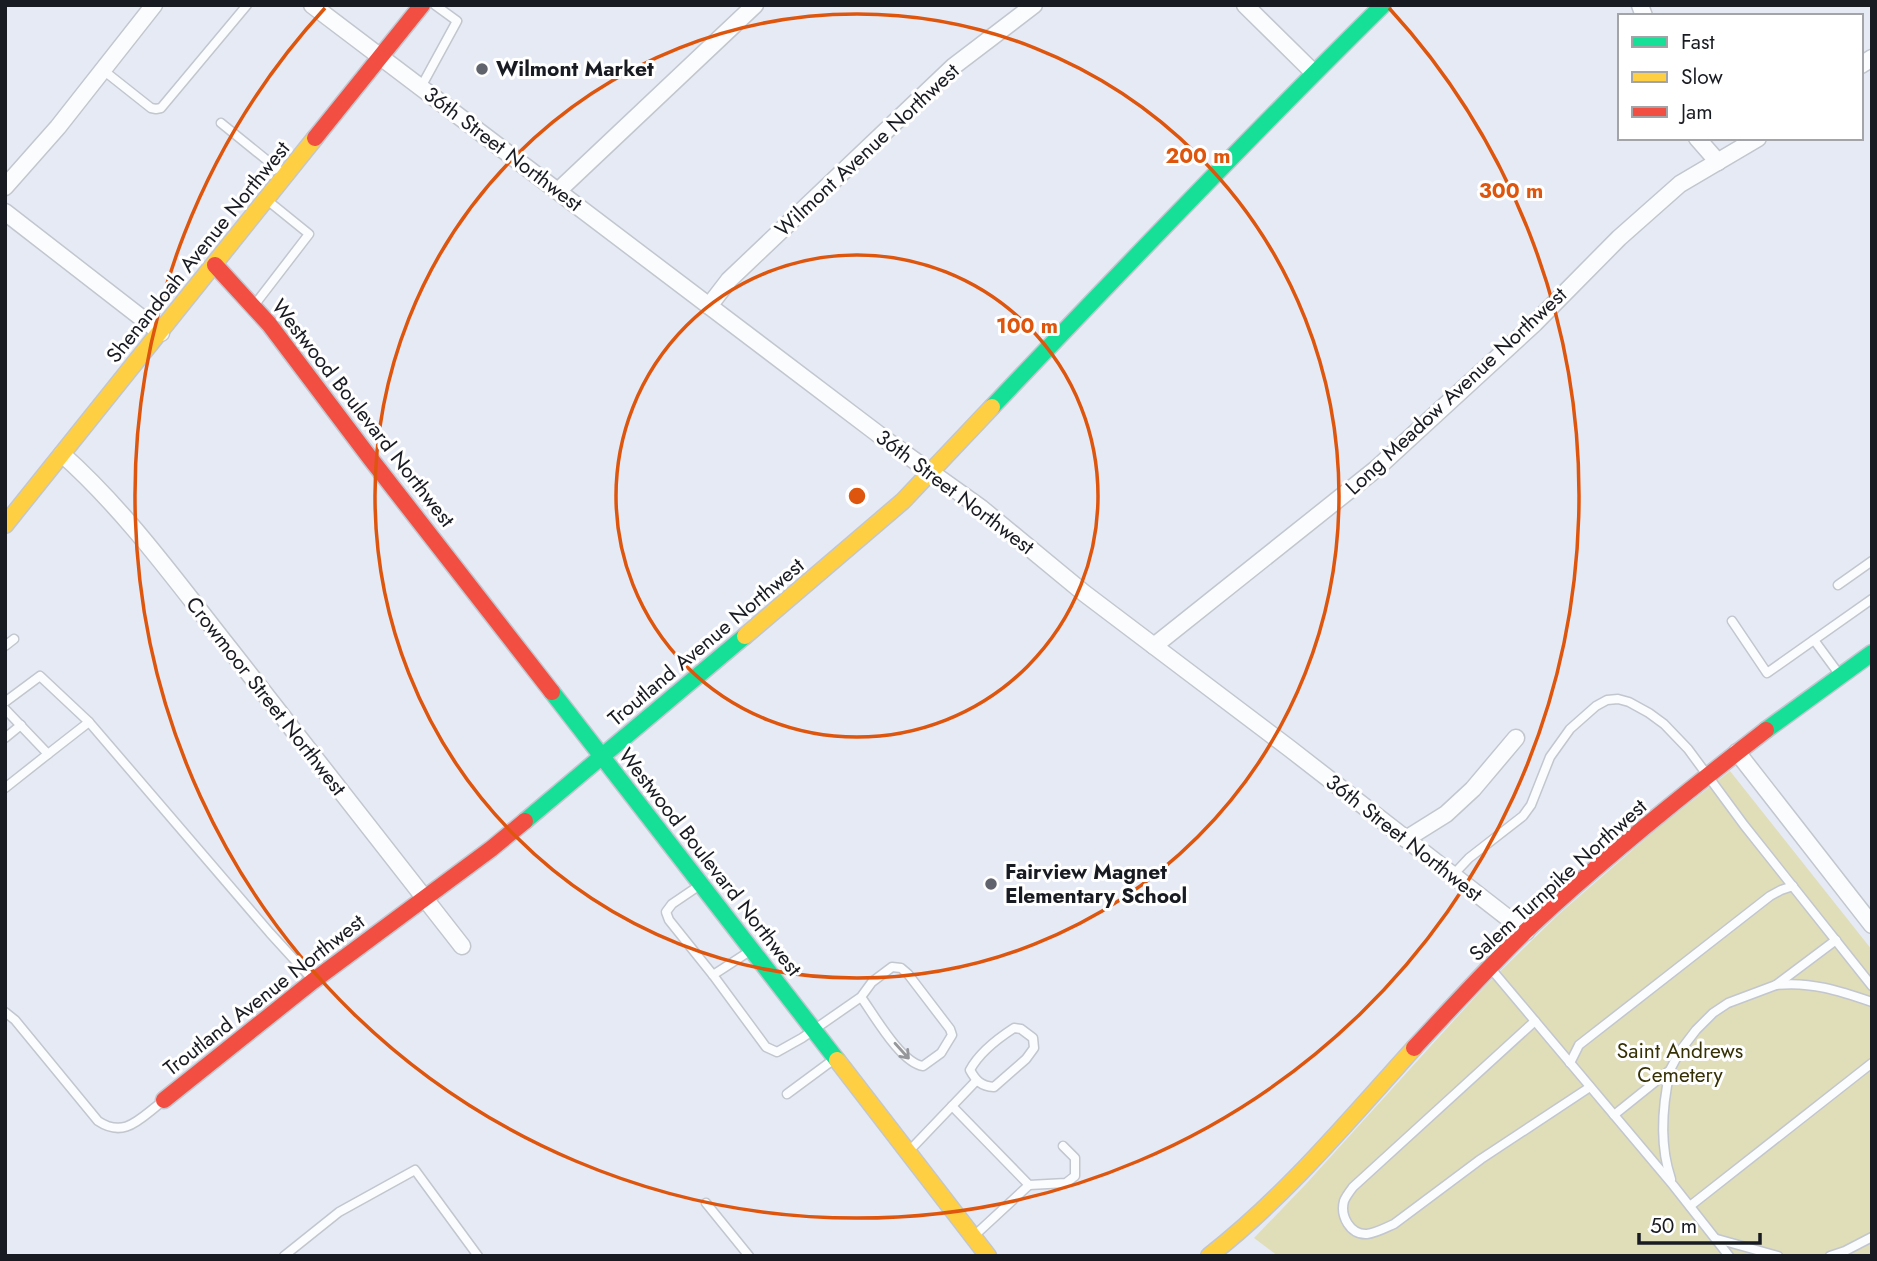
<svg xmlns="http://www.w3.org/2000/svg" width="1877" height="1261" viewBox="0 0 1877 1261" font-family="Jost,sans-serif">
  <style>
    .green { fill: #e0ddb9 }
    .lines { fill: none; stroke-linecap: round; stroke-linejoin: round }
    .lane-casing { stroke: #c2c6ce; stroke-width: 11 }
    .street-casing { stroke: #c2c6ce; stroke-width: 19 }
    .fast-casing { stroke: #c2c6ce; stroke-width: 19 }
    .slow-casing { stroke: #c2c6ce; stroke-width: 19 }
    .jam-casing { stroke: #c2c6ce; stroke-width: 19 }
    .lane { stroke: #fbfcfd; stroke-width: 8 }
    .street { stroke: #fbfcfd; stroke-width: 16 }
    .fast { stroke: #16e098; stroke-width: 16 }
    .slow { stroke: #ffcf43; stroke-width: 16 }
    .jam { stroke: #f24e42; stroke-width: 16 }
    .oneway { stroke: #95979a }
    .ring { fill: none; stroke: #de560d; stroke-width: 3.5 }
    .poi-dot { fill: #61636c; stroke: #fff; stroke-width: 2.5 }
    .labels { text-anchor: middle; stroke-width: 6; stroke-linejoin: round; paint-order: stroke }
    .poi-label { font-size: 21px; font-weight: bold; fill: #191b22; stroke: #fff; text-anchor: start }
    .street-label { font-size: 21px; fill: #191b22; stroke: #fff }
    .park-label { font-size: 21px; fill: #353104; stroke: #fff }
    .centre { fill: #de560d; stroke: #fff; stroke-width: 3.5 }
    .ring-label { font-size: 21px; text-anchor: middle; font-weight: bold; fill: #de560d; stroke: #fff; stroke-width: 6; stroke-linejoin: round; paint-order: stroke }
  </style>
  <rect width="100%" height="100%" fill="#e6eaf4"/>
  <path class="green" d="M 1730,771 L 1872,950 L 1872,1256 L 1278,1256 L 1254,1238 L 1306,1184 L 1486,985 L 1559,914 L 1660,826 Z"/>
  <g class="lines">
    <defs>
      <g id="lane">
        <path d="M 103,70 L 151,108 L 156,109 L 161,108 L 247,5"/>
        <path d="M 421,87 L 457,21 L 435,5"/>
        <path d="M 221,123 L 284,174"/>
        <path d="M 256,303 L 309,234 L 267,200"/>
        <path d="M 1838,585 L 1872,561"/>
        <path d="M 1732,621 L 1767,673 L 1872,599"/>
        <path d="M 1814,640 L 1839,674"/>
        <path d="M 5,646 L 14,639"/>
        <path d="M 5,702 L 40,676 L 89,722"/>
        <path d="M 5,709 L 48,754 L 89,722 L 270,933 L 312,979"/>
        <path d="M 5,738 L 21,725"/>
        <path d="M 5,788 L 48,754"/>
        <path d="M 1453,875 L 1469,858 L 1523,816 L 1531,805 L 1550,757 L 1570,729 L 1596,706 L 1607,700 L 1618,699 L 1629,702 L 1649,713 L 1664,724 L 1688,749 L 1744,825 L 1872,986"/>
        <path d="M 700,885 L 672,904 L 666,912 L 669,920 L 713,975"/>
        <path d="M 750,951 L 713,975 L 766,1047 L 777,1052 L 802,1038 L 861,997 L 872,982 L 892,967 L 901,968 L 908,974 L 950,1029 L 952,1035 L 941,1053 L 923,1066 C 901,1063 874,1015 861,997"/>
        <path d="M 1492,970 L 1673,1185 L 1729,1256"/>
        <path d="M 1776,985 C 1810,981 1840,991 1872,1002"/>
        <path d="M 5,1012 L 15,1020 L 98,1121 C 125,1139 140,1118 162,1102"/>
        <path d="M 1535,1021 L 1353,1187 C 1350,1191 1346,1196 1344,1201 C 1340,1216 1350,1235 1367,1234 C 1376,1233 1385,1228 1394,1224 L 1481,1159 L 1590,1087"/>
        <path d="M 1014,1028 L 1021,1029 L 1033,1038 L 1034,1048 L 1026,1059 L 994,1087 C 981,1086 976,1081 970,1070 C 979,1053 997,1039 1014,1028 Z"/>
        <path d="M 1570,1063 L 1579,1045 L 1770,896 L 1781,890 L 1793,886"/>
        <path d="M 1670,1071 C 1662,1107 1659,1144 1671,1179"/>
        <path d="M 787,1094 L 833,1060"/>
        <path d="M 952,1106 L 1029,1185 L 1066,1183 L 1075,1176 L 1075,1158 L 1063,1146"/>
        <path d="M 1614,1115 L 1670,1070 L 1680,1051 L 1696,1030 L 1713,1013 L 1728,1003 L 1776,985 L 1836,940"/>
        <path d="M 910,1150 L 976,1081"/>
        <path d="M 706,1203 L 749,1256"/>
        <path d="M 1690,1206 L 1872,1063"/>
        <path d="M 975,1235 L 1029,1185"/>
        <path d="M 1717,1239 L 1778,1256"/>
        <path d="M 284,1256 L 339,1212 L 415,1170 L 478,1256"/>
        <path d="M 1830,1256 L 1845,1251 L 1872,1237"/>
      </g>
      <g id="street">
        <path d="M 312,5 L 890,443 L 981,508 L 1084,593 L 1289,748 L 1526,932"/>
        <path d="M 1245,5 L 1314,73"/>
        <path d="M 1640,5 L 1644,16"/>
        <path d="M 1861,65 L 1872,58"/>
        <path d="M 1697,138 L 1718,162"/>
        <path d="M 5,187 L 58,127 L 154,5"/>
        <path d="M 558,191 L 755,5"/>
        <path d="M 5,212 L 161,333"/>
        <path d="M 709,306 L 729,280 L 954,66 L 1034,5"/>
        <path d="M 62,454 C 126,511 176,581 229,648 C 306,747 384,846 462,946"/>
        <path d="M 1154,646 L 1376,469 L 1535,323 L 1619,238 L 1680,184 L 1758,138"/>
        <path d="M 1737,752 L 1872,925"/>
        <path d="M 1406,839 L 1446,814 L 1473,789 L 1516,738"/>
      </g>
      <g id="fast">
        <path d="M 992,407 C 1120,272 1250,136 1383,5"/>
        <path d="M 552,692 L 837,1060"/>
        <path d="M 1766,730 L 1872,653"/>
        <path d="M 525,821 L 745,636"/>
      </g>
      <g id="slow">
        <path d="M 5,525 L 315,138"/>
        <path d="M 745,636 L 903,501 L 992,407"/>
        <path d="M 837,1060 L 988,1256"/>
        <path d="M 1209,1256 C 1286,1196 1349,1120 1414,1048"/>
      </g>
      <g id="jam">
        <path d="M 315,138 L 422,5"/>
        <path d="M 215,265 L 269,324 L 370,458 L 552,692"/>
        <path d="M 1414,1048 C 1453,1006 1491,964 1532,925 C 1606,856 1686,792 1766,730"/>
        <path d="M 164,1100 L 313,981 L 491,849 L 525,821"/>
      </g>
    </defs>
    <use href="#lane" class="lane-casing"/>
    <use href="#street" class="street-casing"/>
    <use href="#fast" class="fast-casing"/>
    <use href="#slow" class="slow-casing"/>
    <use href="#jam" class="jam-casing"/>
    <use href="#lane" class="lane"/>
    <use href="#street" class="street"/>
    <use href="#fast" class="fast"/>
    <use href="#slow" class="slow"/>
    <use href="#jam" class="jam"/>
  </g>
  <defs><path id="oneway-shaft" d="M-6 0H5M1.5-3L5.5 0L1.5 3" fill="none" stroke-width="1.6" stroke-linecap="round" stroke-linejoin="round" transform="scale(1.75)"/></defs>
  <use class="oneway" href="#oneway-shaft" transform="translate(902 1051) rotate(48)"/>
  <g class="ring">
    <circle cx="857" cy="496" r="241"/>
    <circle cx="857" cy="496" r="482"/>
    <path d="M1389 8A722 722 0 1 1 325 8"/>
  </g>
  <g class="poi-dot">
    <circle cx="482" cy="69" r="7"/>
    <circle cx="991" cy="884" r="7"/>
  </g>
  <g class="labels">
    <g class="poi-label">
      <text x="496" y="76">Wilmont Market</text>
      <text x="1005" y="879">Fairview Magnet<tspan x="1005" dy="24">Elementary School</tspan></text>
    </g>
    <g class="street-label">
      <text transform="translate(503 149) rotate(37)" y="7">36th Street Northwest</text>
      <text transform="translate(867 150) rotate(-43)" y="7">Wilmont Avenue Northwest</text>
      <text transform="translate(198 252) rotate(-51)" y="7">Shenandoah Avenue Northwest</text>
      <text transform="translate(1456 391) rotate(-43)" y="7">Long Meadow Avenue Northwest</text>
      <text transform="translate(363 413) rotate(52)" y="7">Westwood Boulevard Northwest</text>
      <text transform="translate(955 492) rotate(37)" y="7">36th Street Northwest</text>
      <text transform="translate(706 642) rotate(-40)" y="7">Troutland Avenue Northwest</text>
      <text transform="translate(266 696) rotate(52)" y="7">Crowmoor Street Northwest</text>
      <text transform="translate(1404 838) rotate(38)" y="7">36th Street Northwest</text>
      <text transform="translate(710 862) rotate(52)" y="7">Westwood Boulevard Northwest</text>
      <text transform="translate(1558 880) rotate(-42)" y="7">Salem Turnpike Northwest</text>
      <text transform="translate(264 995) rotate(-38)" y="7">Troutland Avenue Northwest</text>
    </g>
    <g class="park-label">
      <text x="1680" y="1058">Saint Andrews<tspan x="1680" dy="24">Cemetery</tspan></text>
    </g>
  </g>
  <circle cx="857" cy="496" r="10" class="centre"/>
  <g class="ring-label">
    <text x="1198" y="163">200 m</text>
    <text x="1511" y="198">300 m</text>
    <text x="1027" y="333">100 m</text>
  </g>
  <rect width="1877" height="1261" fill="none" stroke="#191b22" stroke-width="14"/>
  <rect x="1618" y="14" width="245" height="126" fill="#ffffff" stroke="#a3a4a7" stroke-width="2"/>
  <rect x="1632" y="37" width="35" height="10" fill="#16e098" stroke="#a3a4a7" stroke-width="2"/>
  <text x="1681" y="49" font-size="21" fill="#191b22">Fast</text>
  <rect x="1632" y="72" width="35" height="10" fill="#ffcf43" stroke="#a3a4a7" stroke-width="2"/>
  <text x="1681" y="84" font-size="21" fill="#191b22">Slow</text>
  <rect x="1632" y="107" width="35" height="10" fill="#f24e42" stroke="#a3a4a7" stroke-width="2"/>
  <text x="1681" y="119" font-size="21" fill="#191b22">Jam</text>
  <path d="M1639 1233v10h121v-10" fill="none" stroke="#191b22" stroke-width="3.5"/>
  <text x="1650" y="1233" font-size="21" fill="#191b22" stroke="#ffffff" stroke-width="5" paint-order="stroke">50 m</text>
</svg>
